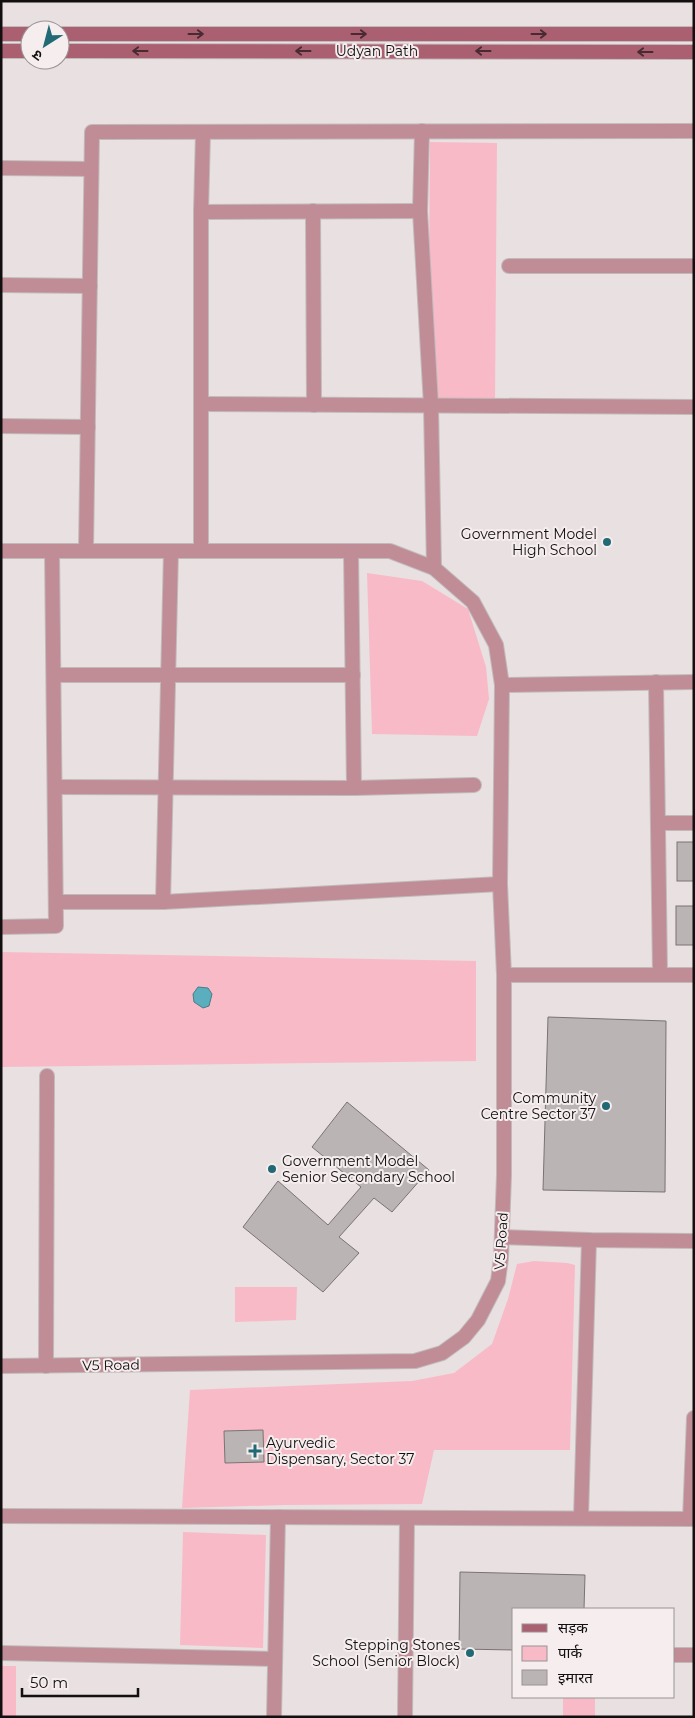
<svg xmlns="http://www.w3.org/2000/svg" width="695" height="1718" viewBox="0 0 695 1718" font-family="Montserrat,'Noto Sans Devanagari',sans-serif">
  <style>
    .green { fill: #f9bac7 }
    .water { fill: #5aaebd; stroke: #447e89 }
    .building { fill: #bbb4b5; stroke: #7a7374 }
    .lines { fill: none; stroke-linecap: round; stroke-linejoin: round }
    .minor-casing { stroke: #c1babb; stroke-width: 16 }
    .tertiary-casing { stroke: #c1babb; stroke-width: 16 }
    .secondary-casing { stroke: #c1babb; stroke-width: 16 }
    .minor { stroke: #c08c96; stroke-width: 14 }
    .tertiary { stroke: #c08c96; stroke-width: 14 }
    .secondary { stroke: #ab6072; stroke-width: 14 }
    .oneway { stroke: #482b32 }
    .poi-dot { fill: #206975; stroke: #f5edee; stroke-width: 2 }
    .labels { text-anchor: middle; stroke-width: 4; stroke-linejoin: round; paint-order: stroke }
    .street-label { font-size: 14px; fill: #120f10; stroke: #f5edee }
    .poi-label { font-size: 14px; fill: #120f10; stroke: #f5edee; text-anchor: end }
  </style>
  <rect width="100%" height="100%" fill="#e8e0e1"/>
  <g class="green">
    <path d="M 430,142 L 497,143 L 495,400 L 428,399 Z"/>
    <path d="M 367,573 L 422,581 L 468,609 L 486,667 L 489,699 L 477,736 L 372,734 Z"/>
    <path d="M 1,952 L 476,961 L 476,1061 L 1,1067 Z"/>
    <path d="M 534,1261 L 567,1263 L 575,1265 L 570,1450 L 434,1450 L 422,1504 L 285,1505 L 182,1508 L 190,1390 L 412,1381 L 454,1373 L 492,1344 L 508,1299 L 517,1264 Z"/>
    <path d="M 235,1287 L 297,1287 L 296,1320 L 235,1322 Z"/>
    <path d="M 183,1532 L 266,1535 L 263,1648 L 180,1645 Z"/>
    <rect x="1" y="1666" width="15" height="51"/>
    <rect x="563" y="1697" width="32" height="19"/>
  </g>
  <path class="water" d="M 198,987 L 208,988 L 212,994 L 209,1006 L 203,1008 L 194,1002 L 193,994 Z"/>
  <g class="building">
    <rect x="677" y="842" width="17" height="39"/>
    <rect x="676" y="906" width="18" height="39"/>
    <path d="M 548,1017 L 666,1021 L 665,1192 L 543,1190 Z"/>
    <path d="M 347,1102 L 429,1170 L 392,1212 L 374,1198 L 339,1237 L 359,1253 L 323,1292 L 243,1227 L 278,1181 L 328,1225 L 361,1187 L 312,1147 Z"/>
    <path d="M 263,1430 L 264,1462 L 225,1463 L 224,1431 Z"/>
    <path d="M 460,1572 L 585,1575 L 584,1609 L 514,1609 L 514,1650 L 459,1649 Z"/>
  </g>
  <g class="lines">
    <defs>
      <g id="minor">
        <path d="M 422,131 L 420,211 L 431,405 L 434,568"/>
        <path d="M 1,168 L 91,169"/>
        <path d="M 313,211 L 314,405"/>
        <path d="M 201,212 L 420,211"/>
        <path d="M 509,266 L 694,266"/>
        <path d="M 1,285 L 90,286"/>
        <path d="M 202,404 L 694,407"/>
        <path d="M 1,426 L 88,427"/>
        <path d="M 1,551 L 390,551 L 434,568 L 473,602 L 496,645 L 502,685 L 500,884 L 504,975"/>
        <path d="M 86,551 L 92,132 L 694,131"/>
        <path d="M 201,551 L 201,212 L 203,132"/>
        <path d="M 351,551 L 354,788"/>
        <path d="M 54,675 L 353,675"/>
        <path d="M 656,682 L 660,974"/>
        <path d="M 502,685 L 694,682"/>
        <path d="M 55,787 L 354,788 L 474,785"/>
        <path d="M 658,823 L 694,823"/>
        <path d="M 56,902 L 163,902 L 500,884"/>
        <path d="M 163,902 L 171,551"/>
        <path d="M 1,927 L 56,926 L 52,551"/>
        <path d="M 502,1237 L 589,1240 L 694,1241"/>
        <path d="M 46,1366 L 47,1076"/>
        <path d="M 1,1516 L 694,1519"/>
        <path d="M 581,1518 L 589,1240"/>
        <path d="M 690,1519 L 694,1418"/>
        <path d="M 1,1653 L 274,1659"/>
        <path d="M 674,1655 L 694,1655"/>
        <path d="M 274,1717 L 278,1517"/>
        <path d="M 405,1717 L 407,1518"/>
      </g>
      <path id="tertiary" d="M 1,1366 L 415,1361 L 442,1353 L 464,1337 L 478,1320 L 498,1281 L 501,1258 L 504,1175 L 504,975 L 694,975"/>
      <g id="secondary">
        <path d="M 1,34 L 30,34"/>
        <path d="M 60,34 L 694,34"/>
        <path d="M 1,51 L 30,51"/>
        <path d="M 60,51 L 694,52"/>
      </g>
    </defs>
    <use href="#minor" class="minor-casing"/>
    <use href="#tertiary" class="tertiary-casing"/>
    <use href="#secondary" class="secondary-casing"/>
    <use href="#minor" class="minor"/>
    <use href="#tertiary" class="tertiary"/>
    <use href="#secondary" class="secondary"/>
  </g>
  <defs><path id="oneway-shaft" d="M-6 0H5M1.5-3L5.5 0L1.5 3" fill="none" stroke-width="1.6" stroke-linecap="round" stroke-linejoin="round" transform="scale(1.25)"/></defs>
  <g class="oneway">
    <use href="#oneway-shaft" transform="translate(196 34)"/>
    <use href="#oneway-shaft" transform="translate(359 34)"/>
    <use href="#oneway-shaft" transform="translate(539 34)"/>
    <use href="#oneway-shaft" transform="translate(140 51) rotate(-180)"/>
    <use href="#oneway-shaft" transform="translate(303 51) rotate(-180)"/>
    <use href="#oneway-shaft" transform="translate(483 51) rotate(-180)"/>
    <use href="#oneway-shaft" transform="translate(645 52) rotate(-180)"/>
  </g>
  <g class="poi-dot">
    <circle cx="607" cy="542" r="5"/>
    <circle cx="606" cy="1106" r="5"/>
    <circle cx="272" cy="1169" r="5"/>
    <path d="M252.5 1443.5h5v5h5v5h-5v5h-5v-5h-5v-5h5z"/>
    <circle cx="470" cy="1653" r="5"/>
  </g>
  <g class="labels">
    <g class="street-label">
      <text x="377" y="56">Udyan Path</text>
      <text transform="translate(501 1241) rotate(-86)" y="5">V5 Road</text>
      <text transform="translate(111 1365) rotate(-1)" y="5">V5 Road</text>
    </g>
    <g class="poi-label">
      <text x="597" y="539">Government Model<tspan x="597" dy="16">High School</tspan></text>
      <text x="596" y="1103">Community<tspan x="596" dy="16">Centre Sector 37</tspan></text>
      <text x="282" y="1166" text-anchor="start">Government Model<tspan x="282" dy="16">Senior Secondary School</tspan></text>
      <text x="266" y="1448" text-anchor="start">Ayurvedic<tspan x="266" dy="16">Dispensary, Sector 37</tspan></text>
      <text x="460" y="1650">Stepping Stones<tspan x="460" dy="16">School (Senior Block)</tspan></text>
    </g>
  </g>
  <rect width="695" height="1718" fill="none" stroke="#120f10" stroke-width="5"/>
  <rect x="512" y="1608" width="162" height="90" fill="#f5edee" stroke="#9a9495"/>
  <rect x="522" y="1624" width="25" height="8" fill="#ab6072" stroke="#9a9495"/>
  <text x="558" y="1633" font-size="15" fill="#120f10">सड़क</text>
  <rect x="522" y="1646" width="25" height="15" fill="#f9bac7" stroke="#9a9495"/>
  <text x="558" y="1658" font-size="15" fill="#120f10">पार्क</text>
  <rect x="522" y="1670" width="25" height="15" fill="#bbb4b5" stroke="#9a9495"/>
  <text x="558" y="1683" font-size="15" fill="#120f10">इमारत</text>
  <g transform="translate(45 45) rotate(216)"><circle r="24" fill="#f5edee" stroke="#9a9495"/>
  <path d="M0-4L9 19L0 12L-9 19Z" fill="#206975"/>
  <text y="-8" font-size="14" font-weight="bold" text-anchor="middle" fill="#120f10">उ</text>
  </g>
  <path d="M22 1688v8h116v-8" fill="none" stroke="#120f10" stroke-width="2.5"/>
  <text x="30" y="1688" font-size="15" fill="#120f10" stroke="#f5edee" stroke-width="4" paint-order="stroke">50 m</text>
</svg>
